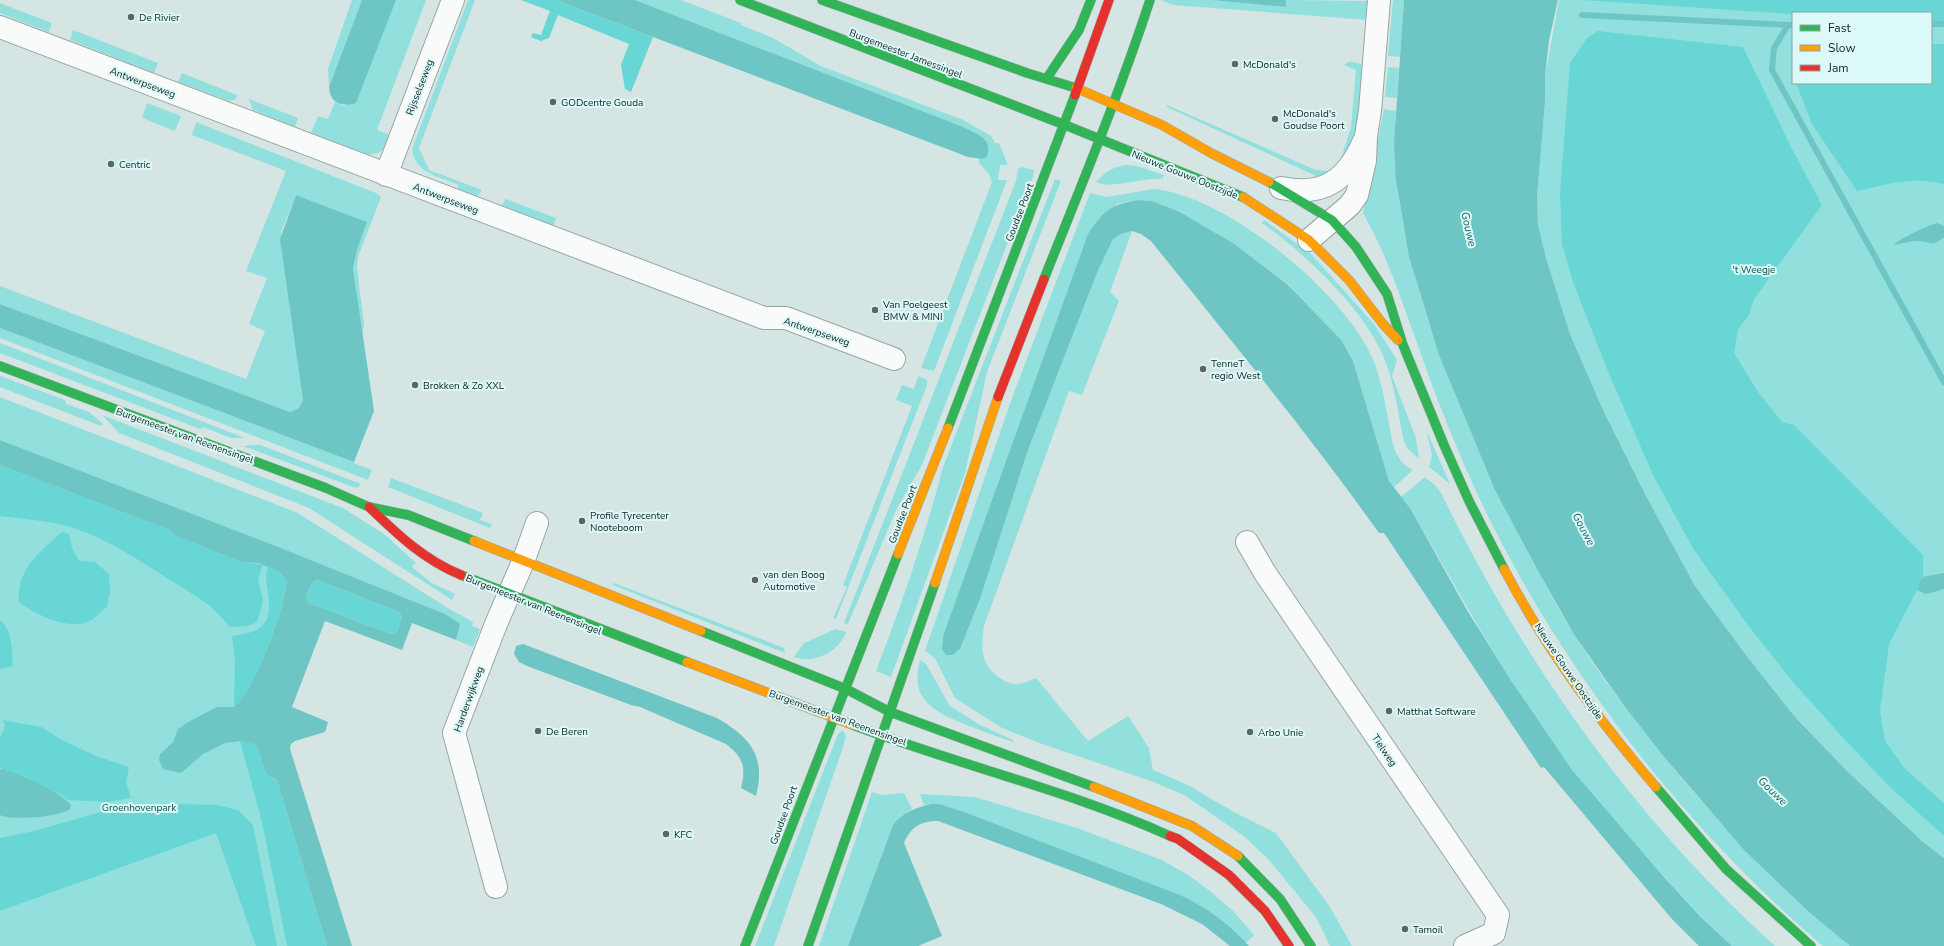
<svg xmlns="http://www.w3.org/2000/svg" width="1944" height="946" viewBox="0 0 1944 946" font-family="'Nunito Sans',sans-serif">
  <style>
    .green { fill: #91e0dd }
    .forest { fill: #67d6d4 }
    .water { fill: #6ec6c4; fill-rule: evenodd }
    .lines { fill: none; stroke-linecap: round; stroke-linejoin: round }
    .stream { stroke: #6ec6c4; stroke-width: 6 }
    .street-casing { stroke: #98a5a4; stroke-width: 24 }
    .fast-casing { stroke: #98a5a4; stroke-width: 10 }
    .slow-casing { stroke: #98a5a4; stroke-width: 10 }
    .jam-casing { stroke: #98a5a4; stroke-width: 10 }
    .street { stroke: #f9fbfb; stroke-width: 22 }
    .fast { stroke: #30b455; stroke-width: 9 }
    .slow { stroke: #ff9f0a; stroke-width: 9 }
    .jam { stroke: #e5322d; stroke-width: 9 }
    .poi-dot { fill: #586665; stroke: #dbf9f8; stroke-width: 1.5 }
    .labels { text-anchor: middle; stroke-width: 4; stroke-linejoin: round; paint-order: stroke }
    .poi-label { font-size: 10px; fill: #162121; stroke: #dbf9f8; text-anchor: start }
    .street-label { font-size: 10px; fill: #162121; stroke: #dbf9f8 }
    .park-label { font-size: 10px; fill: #0f5352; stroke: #dbf9f8 }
    .water-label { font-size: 11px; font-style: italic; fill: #226160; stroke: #dbf9f8 }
  </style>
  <rect width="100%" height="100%" fill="#d4e5e4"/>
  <g class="green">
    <path d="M 352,0 L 362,0 L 329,87 L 328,69 Z"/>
    <path d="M 396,0 L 426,0 L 377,130 L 392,136 L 384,149 L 378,153 L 366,155 L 311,133 L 318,116 L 328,119 L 335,102 L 345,106 Z"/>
    <path d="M 468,0 L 475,0 L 419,148 L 429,170 L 482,190 L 477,197 L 457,189 L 459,185 C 439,176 415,174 412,149 Z"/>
    <path d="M 635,0 L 681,0 L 741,23 L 741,25 L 773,38 L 821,66 L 963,120 L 991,136 L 995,143 L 999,143 L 1008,165 L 1000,165 L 998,180 L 1007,180 L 934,371 L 921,368 L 992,182 L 989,174 L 979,163 L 979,159 L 982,159 L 986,140 L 966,128 Z"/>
    <path d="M 1161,0 L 1211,0 L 1286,7 L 1286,0 L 1369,1 L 1368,20 L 1173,5 Z"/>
    <path d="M 1393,0 L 1404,0 L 1400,57 L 1388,56 Z"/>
    <path d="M 1559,0 L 1612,0 L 1793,13 L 1793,83 L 1931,83 L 1931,20 L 1944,20 L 1944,858 L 1923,842 L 1848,772 L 1795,717 L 1749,659 L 1695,586 L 1645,494 L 1603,410 L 1570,334 L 1546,258 L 1538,225 L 1537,197 L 1545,102 L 1545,76 Z"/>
    <path d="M 0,3 L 52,23 L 49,32 L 0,13 Z"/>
    <path d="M 73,30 L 158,63 L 154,73 L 70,40 Z"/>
    <path d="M 1350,61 L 1361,64 L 1364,71 L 1359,130 L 1352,153 L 1327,181 L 1167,107 L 1167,105 L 1316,170 L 1330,171 L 1339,165 L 1351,127 L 1356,70 L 1344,65 Z"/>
    <path d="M 1388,67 L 1399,68 L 1397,98 L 1385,97 Z"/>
    <path d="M 182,73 L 237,95 L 236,99 L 229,101 L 178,82 Z"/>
    <path d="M 249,99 L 298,118 L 295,127 L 253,110 Z"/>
    <path d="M 147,103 L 181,116 L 175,131 L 142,118 Z"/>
    <path d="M 1384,109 L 1396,111 C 1390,216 1422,314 1462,410 C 1494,488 1530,562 1574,634 C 1596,670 1623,704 1649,738 C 1709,814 1775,884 1850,946 L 1823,946 C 1673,818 1541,643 1463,462 C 1446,423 1431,383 1417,343 C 1401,299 1387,255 1363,213 Z"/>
    <path d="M 196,122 L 376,193 L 381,197 L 358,257 L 357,267 L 364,325 L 362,335 L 353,269 L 357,250 L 367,222 L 296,195 L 281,232 L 303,400 L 299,408 L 290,412 L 0,304 L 0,286 L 246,379 L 265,331 L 249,324 L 267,278 L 246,271 L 286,171 L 192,135 Z"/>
    <path d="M 1126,165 L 1137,166 L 1164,175 L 1163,179 C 1145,177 1108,190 1096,182 C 1105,172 1113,167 1126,165 Z"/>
    <path d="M 1021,167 L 1034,170 L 1033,177 L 922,465 L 897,508 L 848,624 L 844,623 L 1016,181 L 1018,169 Z"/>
    <path d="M 1055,179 L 1061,181 L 987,372 L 965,473 L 891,677 L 876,671 C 902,604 925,536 943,467 Z"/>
    <path d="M 1154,189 C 1227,196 1347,294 1374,362 C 1382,383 1386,408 1390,430 C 1392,439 1393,449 1398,456 C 1402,463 1407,467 1413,470 L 1394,487 L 1389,481 L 1353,361 L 1288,284 L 1233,243 L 1178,211 L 1152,201 L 1138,200 L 1117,204 L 999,484 L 943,636 L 942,649 L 953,655 L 960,649 L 980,599 L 1028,450 L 1097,273 L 1113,239 L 1121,234 L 1132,231 L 1110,292 L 1119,301 L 1082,395 L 1069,391 L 984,626 C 981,649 980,665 1001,679 C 1007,682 1012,685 1019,684 C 1024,683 1031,680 1036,678 L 1088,741 L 1128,716 L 1149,748 L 1153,770 L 1188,785 L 1232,811 L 1276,833 L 1330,907 L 1352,946 L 1330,946 L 1316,917 L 1269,860 L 1245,837 L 1184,795 L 1151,781 L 1042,744 L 1002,728 L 955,698 L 935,658 L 925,651 L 1013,395 L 1090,193 L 1106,197 Z"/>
    <path d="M 505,199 L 556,218 L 553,226 L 502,207 Z"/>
    <path d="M 1264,220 L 1311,254 L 1374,324 L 1397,360 L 1392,376 L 1416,438 L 1419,459 L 1407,448 L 1404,441 C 1398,414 1395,386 1385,360 C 1366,311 1305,253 1262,223 Z"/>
    <path d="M 0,328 L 354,462 L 354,463 L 372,470 L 368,480 L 0,338 Z"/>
    <path d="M 0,343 L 245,438 L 231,438 L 203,427 L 200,429 L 0,353 Z"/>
    <path d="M 0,376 L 65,400 L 66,404 L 89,412 L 103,424 L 101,426 L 0,387 Z"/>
    <path d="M 918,376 L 927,380 L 927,385 L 836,619 L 833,618 L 847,587 L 843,585 L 912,406 L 896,400 L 902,385 L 914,389 Z"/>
    <path d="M 0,397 L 298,513 L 446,607 L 473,622 L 472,626 L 480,629 L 473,647 L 456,640 L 460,625 L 445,614 L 276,546 L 0,440 Z"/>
    <path d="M 102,415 L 343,508 L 384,534 L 416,563 L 412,567 L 430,582 L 455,594 L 452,600 L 309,508 L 119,433 Z"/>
    <path d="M 1427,434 L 1428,434 L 1450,484 L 1429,467 L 1432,455 Z"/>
    <path d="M 260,445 L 263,446 L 361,484 L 357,488 L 353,487 L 243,446 Z"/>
    <path d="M 0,465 L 297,574 L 246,705 L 326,946 L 0,946 Z"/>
    <path d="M 1425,477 L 1436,486 L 1441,493 C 1524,663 1634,819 1775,946 L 1732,946 C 1691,908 1655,867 1619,825 C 1603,807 1586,789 1572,770 C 1510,687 1462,597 1410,508 L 1401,497 Z"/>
    <path d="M 391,478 L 483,513 L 480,520 L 492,524 L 490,528 L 388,487 Z"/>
    <path d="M 614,583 L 784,648 L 785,653 L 613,585 Z"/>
    <path d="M 836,629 L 846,632 C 839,652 814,664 794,657 L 804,643 Z"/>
    <path d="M 920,660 L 926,664 L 950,706 L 980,725 L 1013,740 L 1013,742 C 998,737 982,731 967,725 C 935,712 909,701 920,660 Z"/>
    <path d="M 843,730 L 846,736 L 842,750 L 774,946 L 755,946 L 838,734 Z"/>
    <path d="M 872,792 L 882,795 L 904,793 L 912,809 L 899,818 L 893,825 L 848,946 L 819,946 Z"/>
    <path d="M 920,794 L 975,797 L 1077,828 L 1162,860 L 1188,875 L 1210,891 L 1234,912 L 1254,935 L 1246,943 L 1219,919 L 931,804 L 924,805 Z"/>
  </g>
  <g class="forest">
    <path d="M 521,0 L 556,0 L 653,37 L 631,92 L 625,89 L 621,65 L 629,44 L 558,15 L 549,38 L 541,41 L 531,37 L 533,33 L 541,35 L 550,11 Z"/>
    <path d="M 1584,0 L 1944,0 L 1944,24 L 1931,24 L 1931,13 L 1793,14 Z"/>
    <path d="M 1598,31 L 1743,47 L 1791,147 L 1822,205 L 1754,299 L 1749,315 L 1738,329 L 1734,353 L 1758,392 L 1782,422 L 1794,425 L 1923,555 L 1923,577 L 1944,573 L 1944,589 L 1926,594 L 1917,590 L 1889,644 L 1880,710 L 1885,741 L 1906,770 L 1944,803 L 1944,836 L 1892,789 L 1846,741 L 1793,682 L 1747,624 L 1694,550 L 1653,475 L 1607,369 L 1573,282 L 1562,244 L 1560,194 L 1570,63 L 1587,38 Z"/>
    <path d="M 1931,44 L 1944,44 L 1944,184 C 1912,176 1888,184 1857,191 L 1812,124 L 1796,83 L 1931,83 Z"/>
    <path d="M 0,465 L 170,530 L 176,536 L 242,562 L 263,565 L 258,579 L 263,601 L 257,622 L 248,626 L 229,627 C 216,606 191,593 170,580 C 137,559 105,537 67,526 C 45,520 22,519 0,516 Z"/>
    <path d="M 62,532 L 69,534 L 72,548 L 79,561 L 95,562 L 109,574 L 110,593 L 107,607 C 101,611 94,620 87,622 C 66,630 35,614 19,602 C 17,568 39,553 62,532 Z"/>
    <path d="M 268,567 L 278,571 L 287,580 C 284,607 255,692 234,707 L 235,660 L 232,636 C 255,633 271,629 269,601 C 268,589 264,579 268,567 Z"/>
    <path d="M 317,580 L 399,612 L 402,617 L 397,631 L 391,634 L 309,603 L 306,597 L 312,583 Z"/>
    <path d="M 0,620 C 13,629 12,653 13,666 L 0,669 Z"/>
    <path d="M 3,720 L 41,727 L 62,740 L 96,756 L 129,767 L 126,782 L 131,798 L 109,802 L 68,800 L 60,794 L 0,768 L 0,738 L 5,726 Z"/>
    <path d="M 240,741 L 257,745 C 263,758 263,774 277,780 L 327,946 L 287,946 L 262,822 Z"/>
    <path d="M 180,804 L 217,805 L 238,810 L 253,825 L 277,946 L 256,946 L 216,833 L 0,911 L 0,838 L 34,831 L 115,808 Z"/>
  </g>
  <g class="water">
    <path d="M 362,0 L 396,0 L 356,103 C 342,107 330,104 329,87 Z"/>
    <path d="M 556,0 L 635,0 L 966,128 C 980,137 992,137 987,157 L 982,159 L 968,157 Z"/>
    <path d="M 1211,0 L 1286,0 L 1286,7 Z"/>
    <path d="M 1404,0 L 1558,0 L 1549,40 L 1545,76 L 1545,102 L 1537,197 L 1538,225 L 1546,258 L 1570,334 L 1603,410 L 1645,494 L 1695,586 L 1749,659 L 1795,717 L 1848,772 L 1923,842 L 1944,858 L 1944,946 L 1850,946 L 1809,912 L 1745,851 L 1664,757 L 1625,707 L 1575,636 L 1539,573 L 1495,490 L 1439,355 L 1409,257 L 1396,180 L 1394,144 Z"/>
    <path d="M 296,195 L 367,222 L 357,250 L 353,269 L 374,411 L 354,462 L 0,328 L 0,304 L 290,412 L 299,408 L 303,400 L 280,239 Z"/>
    <path d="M 1138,200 L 1152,201 L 1178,211 L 1233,243 L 1287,284 L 1341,340 L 1353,361 L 1389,481 L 1410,508 L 1467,610 L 1512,682 L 1572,770 L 1663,876 L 1701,917 L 1732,946 L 1699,946 L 1671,918 L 1544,767 L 1541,768 L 1384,533 L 1379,533 C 1307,432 1228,337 1151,241 L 1141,234 L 1132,231 L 1121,234 L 1113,239 L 1097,273 L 1028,450 L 980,599 L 960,649 L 953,655 L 946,655 L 942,649 L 943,636 L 1088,234 C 1106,209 1108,206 1138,200 Z"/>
    <path d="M 1937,223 L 1944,226 L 1944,237 C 1932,248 1930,241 1917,241 C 1909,241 1901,244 1894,245 C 1898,239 1929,225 1937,223 Z"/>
    <path d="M 0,440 L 276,546 L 445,614 L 459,623 L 460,625 L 456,640 L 412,623 L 402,650 L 325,621 L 292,707 L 328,722 L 325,732 L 295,741 L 291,744 L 290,749 L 352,946 L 327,946 L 277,780 L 266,773 L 257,745 L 240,741 L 225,743 L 203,754 L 181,773 L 163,769 L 159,760 L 160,754 L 173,742 L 178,729 L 188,722 L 217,707 L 234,707 C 255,692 285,606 287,580 L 278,571 L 258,563 L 242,562 L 176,536 L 170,530 L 0,465 ZM 317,580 L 399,612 L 402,617 L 397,631 L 391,634 L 309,603 L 306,597 L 312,583 Z"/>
    <path d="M 1944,573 L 1944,589 L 1926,594 L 1917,590 L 1923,577 Z"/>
    <path d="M 523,644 L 717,718 C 751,738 766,756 756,796 L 741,788 C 746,767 744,758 726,744 L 640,707 L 631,705 L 527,666 L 519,662 L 514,654 L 516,646 Z"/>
    <path d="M 2,769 C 20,775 60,791 71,805 L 70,809 C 60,817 11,821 0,815 L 0,770 Z"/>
    <path d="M 931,804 L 939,804 L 964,812 L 1180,895 C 1206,907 1229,924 1249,946 L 1230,946 L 1202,924 L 1161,904 L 938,821 C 920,821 911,827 904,843 L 942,936 L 918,946 L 848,946 L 893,825 C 903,812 915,808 931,804 Z"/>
  </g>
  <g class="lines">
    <g class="stream">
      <path d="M 1582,15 L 1788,25"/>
      <path d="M 1931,24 L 1944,24"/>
      <path d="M 1793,25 L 1788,25 L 1774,48 L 1772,70 L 1944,382"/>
    </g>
    <defs>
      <g id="street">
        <path d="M 0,27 L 764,318 L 786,318 L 894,359"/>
        <path d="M 386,175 L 453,0"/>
        <path d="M 1281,188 C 1324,197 1347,180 1364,141"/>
        <path d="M 1309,240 L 1350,205 L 1357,195 L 1365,161 L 1366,136 L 1370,111 L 1379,0"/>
        <path d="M 1247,542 L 1265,573 L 1498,915 L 1494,933 L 1465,946"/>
        <path d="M 496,887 L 454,733 L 496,624 L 523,562 L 537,523"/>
      </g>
      <g id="fast">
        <path d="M 740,0 L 1065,125 L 1243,197"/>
        <path d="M 822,0 L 1027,73 L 1076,88"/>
        <path d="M 1047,78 L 1079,30 L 1091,0"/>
        <path d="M 1269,182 L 1332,220 L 1356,247 L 1387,294 L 1403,345 L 1444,445 L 1469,501 L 1504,569"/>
        <path d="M 1044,279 C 1081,186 1119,95 1150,0"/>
        <path d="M 0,366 L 326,488 L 369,507 L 408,515 L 474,541"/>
        <path d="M 948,428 L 1075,95"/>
        <path d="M 461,575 L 687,662"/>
        <path d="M 701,631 L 846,689 L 890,712 L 1094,787"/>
        <path d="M 853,725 C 958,765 1068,790 1170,836"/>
        <path d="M 1656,787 L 1726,869 L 1811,946"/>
        <path d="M 1238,856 L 1280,899 L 1311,946"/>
        <path d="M 745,946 C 795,815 848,685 898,554"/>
        <path d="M 808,946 L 935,583"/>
      </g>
      <g id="slow">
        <path d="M 1076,88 L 1162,125 L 1211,153 L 1269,182"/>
        <path d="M 1243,197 L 1309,240 L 1349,280 L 1383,324 L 1398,340"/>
        <path d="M 474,541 L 701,631"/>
        <path d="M 898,554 L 948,428"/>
        <path d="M 1504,569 C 1545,647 1599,721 1656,787"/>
        <path d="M 935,583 L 998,397"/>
        <path d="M 687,662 L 853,725"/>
        <path d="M 1094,787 L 1192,826 L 1238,856"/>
      </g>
      <g id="jam">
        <path d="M 1075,95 L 1109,0"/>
        <path d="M 998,397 L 1044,279"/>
        <path d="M 369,507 C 397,534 424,560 461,575"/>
        <path d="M 1170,836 L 1178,839 L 1229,875 L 1265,911 L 1289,946"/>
      </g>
    </defs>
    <use href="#street" class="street-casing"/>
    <use href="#fast" class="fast-casing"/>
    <use href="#slow" class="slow-casing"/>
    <use href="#jam" class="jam-casing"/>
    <use href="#street" class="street"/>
    <use href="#fast" class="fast"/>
    <use href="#slow" class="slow"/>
    <use href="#jam" class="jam"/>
  </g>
  <g class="poi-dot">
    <circle cx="131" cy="17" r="4"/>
    <circle cx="1235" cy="64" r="4"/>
    <circle cx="553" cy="102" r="4"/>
    <circle cx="1275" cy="119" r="4"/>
    <circle cx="111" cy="164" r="4"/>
    <circle cx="875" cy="310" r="4"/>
    <circle cx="1203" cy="369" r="4"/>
    <circle cx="415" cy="385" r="4"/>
    <circle cx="582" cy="521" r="4"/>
    <circle cx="755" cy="580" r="4"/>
    <circle cx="1389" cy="711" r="4"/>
    <circle cx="538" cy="731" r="4"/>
    <circle cx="1250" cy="732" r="4"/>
    <circle cx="666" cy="834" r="4"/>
    <circle cx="1405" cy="929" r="4"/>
  </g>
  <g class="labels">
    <g class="poi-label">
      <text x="139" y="21">De Rivier</text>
      <text x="1243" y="68">McDonald's</text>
      <text x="561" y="106">GODcentre Gouda</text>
      <text x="1283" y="117">McDonald's<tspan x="1283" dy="12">Goudse Poort</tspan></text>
      <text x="119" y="168">Centric</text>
      <text x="883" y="308">Van Poelgeest<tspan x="883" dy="12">BMW &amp; MINI</tspan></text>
      <text x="1211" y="367">TenneT<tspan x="1211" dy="12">regio West</tspan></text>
      <text x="423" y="389">Brokken &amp; Zo XXL</text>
      <text x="590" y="519">Profile Tyrecenter<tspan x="590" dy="12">Nooteboom</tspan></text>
      <text x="763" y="578">van den Boog<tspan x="763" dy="12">Automotive</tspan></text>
      <text x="1397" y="715">Matthat Software</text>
      <text x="546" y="735">De Beren</text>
      <text x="1258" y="736">Arbo Unie</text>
      <text x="674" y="838">KFC</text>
      <text x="1413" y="933">Tamoil</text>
    </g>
    <g class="street-label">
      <text transform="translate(906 53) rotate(21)" y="4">Burgemeester Jamessingel</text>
      <text transform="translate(143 82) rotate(21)" y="4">Antwerpseweg</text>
      <text transform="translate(419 87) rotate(-69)" y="4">Rijsselseweg</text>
      <text transform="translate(1185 174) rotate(22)" y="4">Nieuwe Gouwe Oostzijde</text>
      <text transform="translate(446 198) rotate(21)" y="4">Antwerpseweg</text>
      <text transform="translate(1019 212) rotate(-69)" y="4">Goudse Poort</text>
      <text transform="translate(817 331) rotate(19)" y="4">Antwerpseweg</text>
      <text transform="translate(185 435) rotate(20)" y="4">Burgemeester van Reenensingel</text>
      <text transform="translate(902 514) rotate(-69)" y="4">Goudse Poort</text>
      <text transform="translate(534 604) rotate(22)" y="4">Burgemeester van Reenensingel</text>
      <text transform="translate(1569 671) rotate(56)" y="4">Nieuwe Gouwe Oostzijde</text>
      <text transform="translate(468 699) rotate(-70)" y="4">Harderwijkweg</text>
      <text transform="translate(838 717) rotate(20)" y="4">Burgemeester van Reenensingel</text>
      <text transform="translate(1385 750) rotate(56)" y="4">Tielweg</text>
      <text transform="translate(783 815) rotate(-70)" y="4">Goudse Poort</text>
    </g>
    <g class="park-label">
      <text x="1754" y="273">'t Weegje</text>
      <text x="139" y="811">Groenhovenpark</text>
    </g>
    <g class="water-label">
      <text transform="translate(1469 229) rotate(77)" y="4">Gouwe</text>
      <text transform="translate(1584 529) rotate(62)" y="4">Gouwe</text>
      <text transform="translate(1773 791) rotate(44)" y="4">Gouwe</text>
    </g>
  </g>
  <rect x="1792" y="12" width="140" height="72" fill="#dbf9f8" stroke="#8ca3a2"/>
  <rect x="1800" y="25" width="20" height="6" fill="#30b455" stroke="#8ca3a2"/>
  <text x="1828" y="32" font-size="12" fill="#162121">Fast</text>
  <rect x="1800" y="45" width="20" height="6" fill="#ff9f0a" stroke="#8ca3a2"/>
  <text x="1828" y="52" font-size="12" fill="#162121">Slow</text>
  <rect x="1800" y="65" width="20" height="6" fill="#e5322d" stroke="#8ca3a2"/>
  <text x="1828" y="72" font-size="12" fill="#162121">Jam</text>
</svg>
